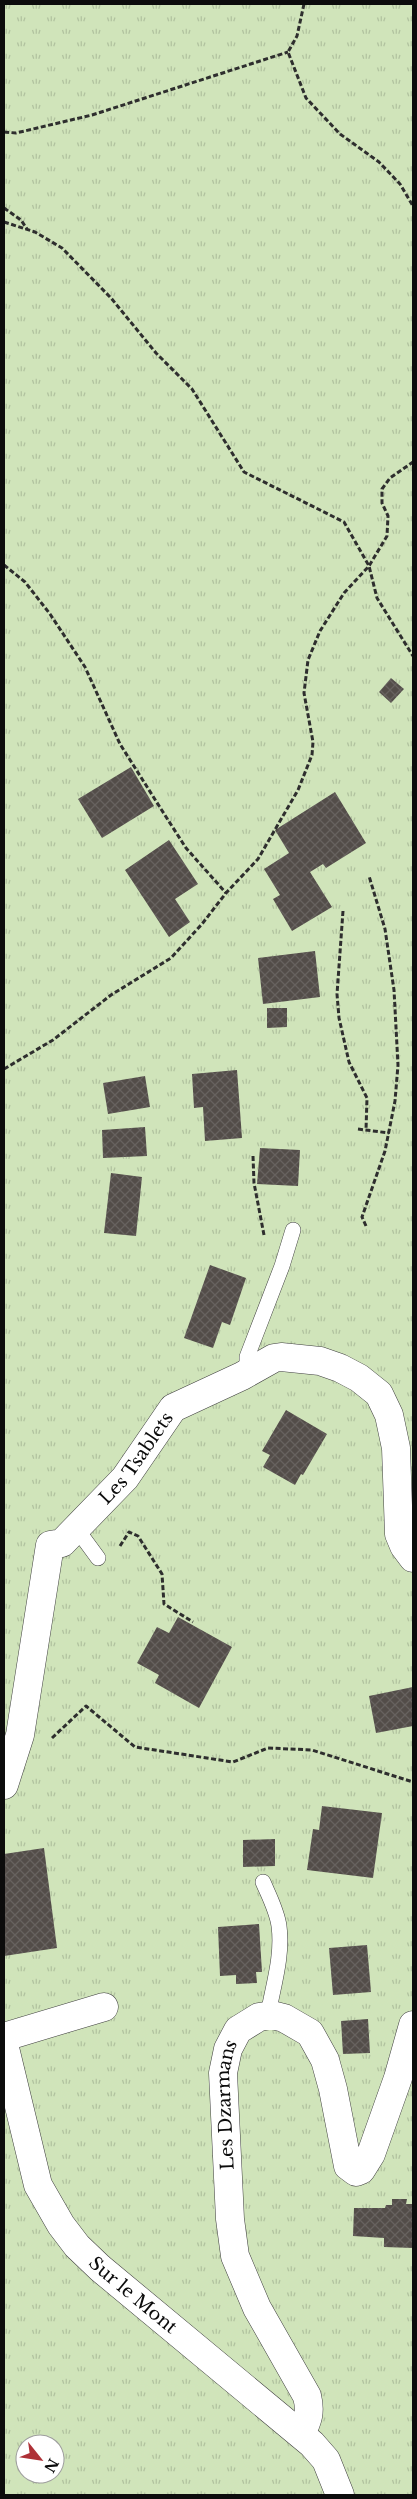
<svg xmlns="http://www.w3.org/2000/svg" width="417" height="2499" viewBox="0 0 417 2499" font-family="'Libre Baskerville',serif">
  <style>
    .park { fill: url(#park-tufts); fill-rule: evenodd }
    .building { fill: url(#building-cross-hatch) }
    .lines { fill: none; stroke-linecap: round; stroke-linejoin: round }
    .service-casing { stroke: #3f3f3f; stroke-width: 16 }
    .minor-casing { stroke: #3f3f3f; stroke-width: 29 }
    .path { stroke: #2e2e2e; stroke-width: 3; stroke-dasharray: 5 2.5; stroke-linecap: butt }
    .service { stroke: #fff; stroke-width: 15 }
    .minor { stroke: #fff; stroke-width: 28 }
    .labels { text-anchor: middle; stroke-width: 5; stroke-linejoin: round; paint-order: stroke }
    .street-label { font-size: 18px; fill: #0c0c0c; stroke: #fff }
  </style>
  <defs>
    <pattern id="park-tufts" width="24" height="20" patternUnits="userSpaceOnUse" patternTransform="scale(1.25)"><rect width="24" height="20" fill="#d0e4ba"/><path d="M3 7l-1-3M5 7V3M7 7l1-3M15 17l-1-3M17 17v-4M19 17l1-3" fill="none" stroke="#b1c29f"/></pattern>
    <pattern id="building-cross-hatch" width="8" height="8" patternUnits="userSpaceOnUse" patternTransform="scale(1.25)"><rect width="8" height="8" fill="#534d49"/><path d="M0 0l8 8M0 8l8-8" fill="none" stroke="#67625f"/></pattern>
  </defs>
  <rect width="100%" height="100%" fill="#fdfaec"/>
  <path class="park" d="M 4,4 L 413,4 L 413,2495 L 4,2495 ZM 25,2444 L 55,2444 L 55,2474 L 25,2474 Z"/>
  <g class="building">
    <path d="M 391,678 L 404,689 L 391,703 L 379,692 Z"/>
    <path d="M 131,767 L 154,806 L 102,838 L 78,799 Z"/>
    <path d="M 335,792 L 366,843 L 326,868 L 323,864 L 310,872 L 332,907 L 292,931 L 273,899 L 280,895 L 264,869 L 289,853 L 275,830 Z"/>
    <path d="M 169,840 L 198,884 L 175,899 L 190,922 L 169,937 L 125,870 Z"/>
    <path d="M 315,951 L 320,997 L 263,1004 L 258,958 Z"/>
    <path d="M 267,1008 L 287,1008 L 287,1027 L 267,1028 Z"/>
    <path d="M 237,1070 L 242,1138 L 205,1141 L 203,1107 L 194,1108 L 192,1074 Z"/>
    <path d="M 145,1076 L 150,1107 L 108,1114 L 103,1083 Z"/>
    <path d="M 145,1127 L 147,1156 L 103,1158 L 102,1130 Z"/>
    <path d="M 260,1148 L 300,1150 L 298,1186 L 257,1184 Z"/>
    <path d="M 111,1173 L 142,1177 L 136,1236 L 104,1233 Z"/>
    <path d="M 210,1265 L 246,1278 L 230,1325 L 222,1322 L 213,1348 L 184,1338 Z"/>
    <path d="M 286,1410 L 327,1434 L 303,1475 L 301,1474 L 295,1485 L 263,1467 L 270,1455 L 262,1451 Z"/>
    <path d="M 178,1617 L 232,1647 L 199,1708 L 155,1683 L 159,1675 L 137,1663 L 157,1627 L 169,1633 Z"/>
    <path d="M 413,1687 L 413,1726 L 376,1733 L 369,1696 Z"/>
    <path d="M 322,1806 L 382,1813 L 373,1878 L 307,1870 L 313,1829 L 319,1830 Z"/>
    <path d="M 275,1839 L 275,1866 L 243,1867 L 243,1840 Z"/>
    <path d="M 44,1848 L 57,1948 L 4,1956 L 4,1854 Z"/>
    <path d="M 259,1924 L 262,1972 L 256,1972 L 257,1983 L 236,1984 L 236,1975 L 220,1976 L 218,1927 Z"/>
    <path d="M 367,1945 L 371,1992 L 333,1995 L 329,1948 Z"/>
    <path d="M 368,2019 L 370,2053 L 343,2054 L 341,2021 Z"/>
    <path d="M 392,2199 L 407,2199 L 406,2204 L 413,2204 L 413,2248 L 384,2247 L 384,2238 L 353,2236 L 354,2208 L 385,2208 L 386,2205 L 392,2205 Z"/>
  </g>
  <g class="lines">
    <defs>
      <g id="service">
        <path d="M 247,1373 L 247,1357 L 282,1266 L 293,1230"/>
        <path d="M 76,1528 L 98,1558"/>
        <path d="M 263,1882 C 269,1896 277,1911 279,1926 C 283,1956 273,1986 268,2015"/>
      </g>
      <g id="minor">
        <path id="s1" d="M 4,1785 L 20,1735 L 50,1545 L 62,1543 L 125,1478 L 173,1408 L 242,1376 L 274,1358 L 281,1357 L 320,1361 L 340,1368 L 359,1378 L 379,1394 L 389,1415 L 396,1448 L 399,1534 L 404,1546 L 413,1558"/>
        <path d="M 4,2037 L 104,2007"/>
        <path id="s2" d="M 4,2044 L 38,2185 L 61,2225 L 77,2246 L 100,2268 L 312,2444 L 326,2460 L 340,2495"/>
        <path id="s3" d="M 301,2434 C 308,2420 311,2412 307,2396 L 257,2308 L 235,2256 L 230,2219 L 223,2073 L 228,2049 L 238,2030 L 259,2017 L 272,2015 L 284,2018 L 310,2033 L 325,2060 L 333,2089 L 348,2166 L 356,2172 L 361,2170 L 371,2154 L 398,2078 L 413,2025"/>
      </g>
    </defs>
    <use href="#service" class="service-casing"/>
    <use href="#minor" class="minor-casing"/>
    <g class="path">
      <path d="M 304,4 L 297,36 L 288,52 L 306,98 L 340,134 L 379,162 L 400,184 L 413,206"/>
      <path d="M 4,132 L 16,133 L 92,115 L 288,52"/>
      <path d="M 4,208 L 21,220 L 27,229"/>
      <path d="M 4,222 L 35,232 L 62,248 L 111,298 L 156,353 L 192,389 L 244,472 L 344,522 L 369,566 L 377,598 L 413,656"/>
      <path d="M 4,565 L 25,582 L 50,614 L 85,667 L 120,744 L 161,809 L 186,848 L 226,893"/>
      <path d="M 343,911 L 337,994 L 339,1018 L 349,1062 L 367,1098 L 366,1130"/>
      <path d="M 4,1069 L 53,1040 L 111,995 L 171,958 L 202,924 L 226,893 L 258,859 L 298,790 L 312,755 L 313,742 L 304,693 L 308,660 L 320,631 L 344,593 L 369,566 L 387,536 L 388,516 L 382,503 L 382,489 L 390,478 L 413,462"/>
      <path d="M 358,1129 L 389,1133"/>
      <path d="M 253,1156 L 254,1183 L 264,1235"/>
      <path d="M 366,1226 L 362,1217 L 385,1151 L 395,1101 L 398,1065 L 394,990 L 385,929 L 369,876"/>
      <path d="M 120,1546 L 129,1532 L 138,1536 L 162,1574 L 164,1604 L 193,1622"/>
      <path d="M 52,1738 L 86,1706 L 135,1747 L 233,1762 L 268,1748 L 312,1750 L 413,1782"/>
    </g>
    <use href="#service" class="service"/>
    <use href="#minor" class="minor"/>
  </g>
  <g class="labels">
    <g class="street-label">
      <text dy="6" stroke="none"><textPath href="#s1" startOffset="370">Les Tsablets</textPath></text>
      <text dy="6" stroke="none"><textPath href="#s3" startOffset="349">Les Dzarmans</textPath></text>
      <text dy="6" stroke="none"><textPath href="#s2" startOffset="292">Sur le Mont</textPath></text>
    </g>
  </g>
  <rect width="417" height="2499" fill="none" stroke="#0c0c0c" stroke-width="10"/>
  <g transform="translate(40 2459) rotate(120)"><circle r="24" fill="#ffffff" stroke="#9e9e9e"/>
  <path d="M0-4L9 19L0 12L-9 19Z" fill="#ae3137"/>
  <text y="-8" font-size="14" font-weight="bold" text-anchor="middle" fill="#0c0c0c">N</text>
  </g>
</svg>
